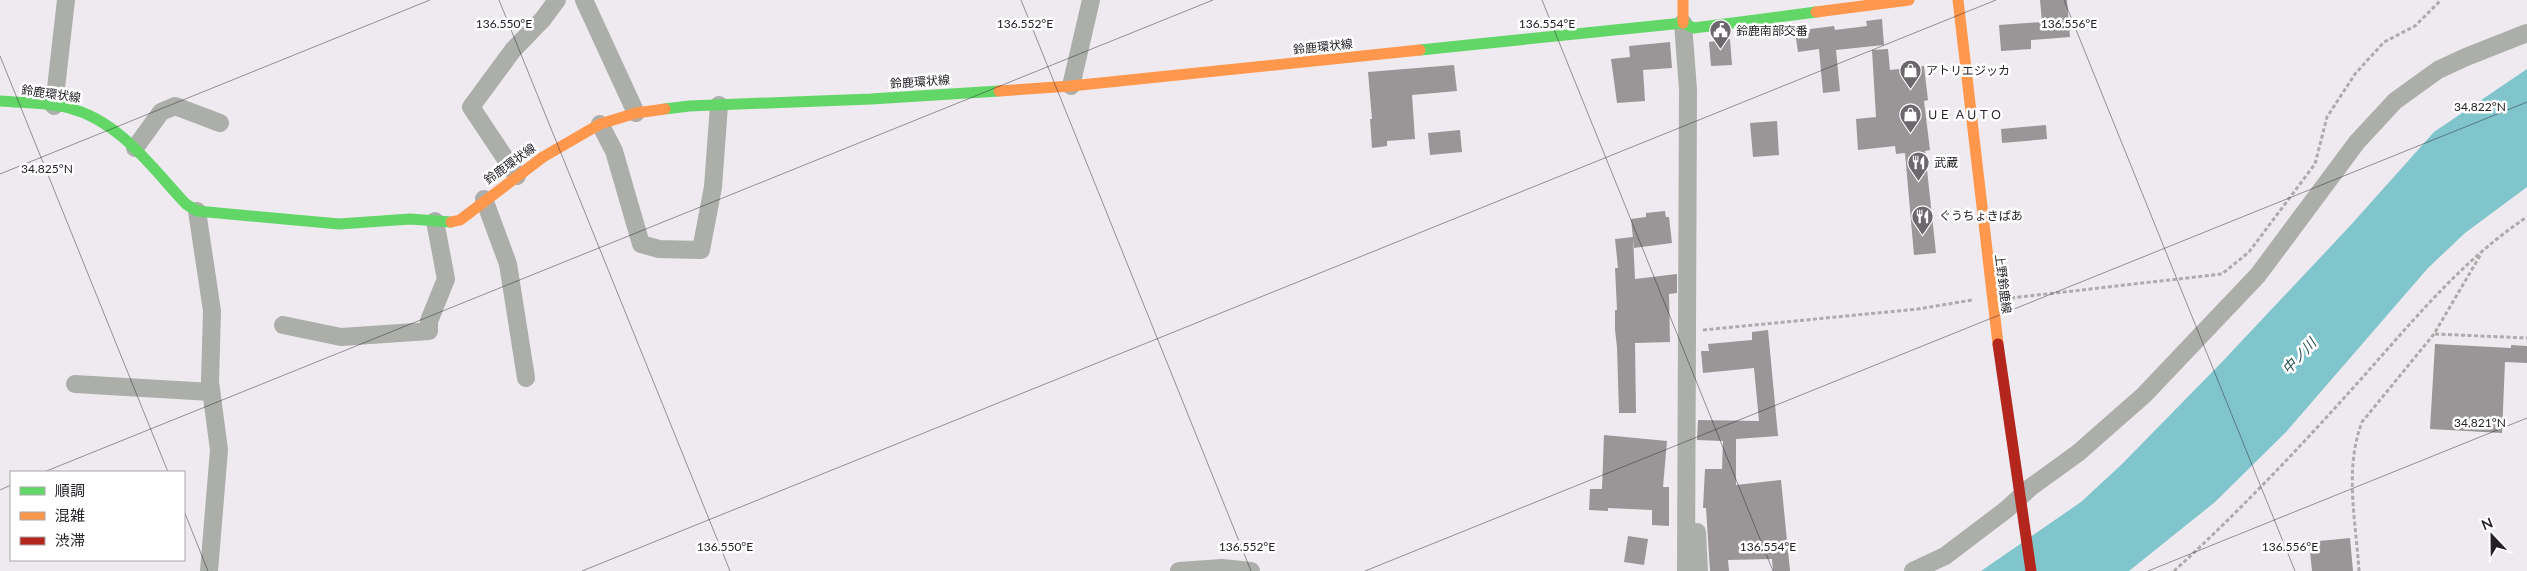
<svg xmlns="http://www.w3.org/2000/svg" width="2527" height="571" viewBox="0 0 2527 571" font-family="Lato,'Noto Sans JP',sans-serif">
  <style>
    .water { fill: #81c5cc }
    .building { fill: #9a9697 }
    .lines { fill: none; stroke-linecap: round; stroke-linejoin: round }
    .path { stroke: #acacaa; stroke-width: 3; stroke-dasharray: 4 2.5; stroke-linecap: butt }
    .street { stroke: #abaea9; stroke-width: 18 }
    .fast { stroke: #63d668; stroke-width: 11 }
    .slow { stroke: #ff974d; stroke-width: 11 }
    .jam { stroke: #b3261e; stroke-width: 11 }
    .ticks { fill: none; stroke: #242026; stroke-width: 1; stroke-opacity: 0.45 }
    .labels { text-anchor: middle; stroke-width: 5; stroke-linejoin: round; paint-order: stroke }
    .poi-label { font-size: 12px; fill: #242026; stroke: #fff; text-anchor: start }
    .street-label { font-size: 12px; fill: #242026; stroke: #fff }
    .water-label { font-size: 14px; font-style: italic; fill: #245053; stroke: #fff }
    .ticks-label { font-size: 12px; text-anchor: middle; fill: #242026; stroke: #fff; stroke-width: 5; stroke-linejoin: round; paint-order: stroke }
  </style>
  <rect width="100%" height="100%" fill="#eeeaf0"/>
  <path class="water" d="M 2527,69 L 2527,187 L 2465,233 L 2428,268 L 2286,432 L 2215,502 L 2129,571 L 1981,571 L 2081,502 L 2121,465 L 2222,362 L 2349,227 L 2434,132 Z"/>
  <g class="building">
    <path d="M 2040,0 L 2067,0 L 2070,37 L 2031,40 L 2031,49 L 2001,51 L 1999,25 L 2042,22 Z"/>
    <path d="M 1882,19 L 1884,45 L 1836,50 L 1840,91 L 1823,93 L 1819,49 L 1798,52 L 1795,31 L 1834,26 L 1835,30 L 1867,26 L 1866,21 Z"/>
    <path d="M 1730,39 L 1732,65 L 1711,66 L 1709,42 Z"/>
    <path d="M 1670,42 L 1672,68 L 1643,70 L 1645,101 L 1617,103 L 1611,59 L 1630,57 L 1629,46 Z"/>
    <path d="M 1888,49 L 1890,70 L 1924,66 L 1928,100 L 1924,101 L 1930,150 L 1925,151 L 1936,253 L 1914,255 L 1905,153 L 1896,154 L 1895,146 L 1858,150 L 1856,119 L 1876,117 L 1872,50 Z"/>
    <path d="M 1454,65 L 1457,91 L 1412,95 L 1415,139 L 1387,141 L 1387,146 L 1372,148 L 1370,119 L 1372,119 L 1368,72 Z"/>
    <path d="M 1777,121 L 1779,155 L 1753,157 L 1750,123 Z"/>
    <path d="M 2046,125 L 2047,139 L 2002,143 L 2001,129 Z"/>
    <path d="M 1460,130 L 1462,152 L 1430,155 L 1428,133 Z"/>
    <path d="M 1665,211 L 1666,217 L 1669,217 L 1672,243 L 1634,248 L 1631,219 L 1646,217 L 1646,213 Z"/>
    <path d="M 1633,237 L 1635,279 L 1677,274 L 1677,293 L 1669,294 L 1670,342 L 1635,343 L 1636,413 L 1619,413 L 1617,347 L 1615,330 L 1615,310 L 1617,310 L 1615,268 L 1618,268 L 1615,239 Z"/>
    <path d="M 1768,330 L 1778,436 L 1736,439 L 1736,485 L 1781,480 L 1790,571 L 1773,571 L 1772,559 L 1728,560 L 1729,571 L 1710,571 L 1706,508 L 1703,508 L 1705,469 L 1722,469 L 1723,441 L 1697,440 L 1698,420 L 1759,421 L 1754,368 L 1703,373 L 1701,351 L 1709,351 L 1708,344 L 1752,340 L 1752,332 Z"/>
    <path d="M 2435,344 L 2511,348 L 2511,345 L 2527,346 L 2527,363 L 2505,362 L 2502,433 L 2430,429 Z"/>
    <path d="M 1604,435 L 1667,441 L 1663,487 L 1669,487 L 1669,526 L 1652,525 L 1652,510 L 1608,508 L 1608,511 L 1589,510 L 1590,489 L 1602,489 Z"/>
    <path d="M 1628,536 L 1648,539 L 1644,565 L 1624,562 Z"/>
    <path d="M 2350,538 L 2353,571 L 2312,571 L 2309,542 Z"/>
  </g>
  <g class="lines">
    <g class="path">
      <path d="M 2011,298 L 2222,274 L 2249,252 L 2315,164 L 2327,117 L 2355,74 L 2384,42 L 2415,26 L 2441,0"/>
      <path d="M 1703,330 L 1918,309 L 1972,300"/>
      <path d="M 2435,334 L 2527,338"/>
      <path d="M 2174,571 C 2240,511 2302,445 2362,378 C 2413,321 2462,260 2527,217"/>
      <path d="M 2359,571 C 2356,522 2344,469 2362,422 L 2434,334 L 2481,254"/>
    </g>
    <g class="street">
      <path d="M 584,0 L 636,113"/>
      <path d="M 1683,23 L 1688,90 L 1686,571"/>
      <path d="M 1071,86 L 1091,0"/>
      <path d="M 54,106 L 66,0"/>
      <path d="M 600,124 L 614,151 L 641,244 L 659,249 L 701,250 L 713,187 L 719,105"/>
      <path d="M 135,148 L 161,112 L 175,106 L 220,123"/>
      <path d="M 517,176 L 471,107 L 513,50 L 543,19 L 557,0"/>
      <path d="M 484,199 L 508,264 L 526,378"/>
      <path d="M 197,211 L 212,311 L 210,382 L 219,450 L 209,571"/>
      <path d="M 283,325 L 341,337 L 429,331 L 429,321 L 446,279 L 435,221"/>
      <path d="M 75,384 L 211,392"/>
      <path d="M 1697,532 L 1699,571"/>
      <path d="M 1179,571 L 1222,568 L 1251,571"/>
      <path d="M 1913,571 L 1945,556 L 2007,509 L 2031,487 L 2078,453 L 2144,395 L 2258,275 L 2357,142 L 2395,101 L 2438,70 L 2466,57 L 2527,33"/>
    </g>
    <g class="fast">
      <path d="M 1420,50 L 1683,23 L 1694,28 L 1816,12"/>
      <path d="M 0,101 C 23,103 47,102 69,108 C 120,121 152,168 186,204 L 197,211 L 339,224 L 410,219 L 451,222"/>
      <path d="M 665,109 L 689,106 L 871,99 L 999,91"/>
    </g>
    <g class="slow">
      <path d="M 1683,0 L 1683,23"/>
      <path d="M 1958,0 L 1998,344"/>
      <path d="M 1816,12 L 1909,0"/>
      <path d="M 999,91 L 1071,86 L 1420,50"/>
      <path d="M 451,222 L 460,220 L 543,157 L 600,124 L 636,113 L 665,109"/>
    </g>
    <path class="jam" d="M 1998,344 L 2031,571"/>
  </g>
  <path class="ticks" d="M 499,0 L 730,571M 1021,0 L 1251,571M 1542,0 L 1773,571M 2064,0 L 2295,571M 0,56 L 168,472M 0,174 L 430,0M 44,472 L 1213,0M 0,490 L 11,485M 184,511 L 208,571M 582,571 L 1996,0M 1365,571 L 2527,102M 2148,571 L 2527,418"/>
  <defs>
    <symbol id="civic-pin" viewBox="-11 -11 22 30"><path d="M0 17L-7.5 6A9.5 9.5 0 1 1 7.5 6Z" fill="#6b676d" stroke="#fff"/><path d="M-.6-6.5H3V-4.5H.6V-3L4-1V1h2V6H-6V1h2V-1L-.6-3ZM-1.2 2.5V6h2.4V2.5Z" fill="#fff"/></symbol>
    <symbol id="shop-pin" viewBox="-11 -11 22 30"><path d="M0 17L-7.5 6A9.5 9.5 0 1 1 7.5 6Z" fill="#6b676d" stroke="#fff"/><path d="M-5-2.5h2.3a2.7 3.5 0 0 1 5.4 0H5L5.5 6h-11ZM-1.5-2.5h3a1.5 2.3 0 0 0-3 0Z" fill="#fff"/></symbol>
    <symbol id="restaurant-pin" viewBox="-11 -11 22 30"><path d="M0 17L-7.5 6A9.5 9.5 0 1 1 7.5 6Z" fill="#6b676d" stroke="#fff"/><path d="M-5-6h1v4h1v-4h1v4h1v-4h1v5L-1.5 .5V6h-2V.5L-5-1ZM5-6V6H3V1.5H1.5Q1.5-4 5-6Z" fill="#fff"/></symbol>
  </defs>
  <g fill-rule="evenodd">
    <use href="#civic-pin" x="1708" y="18" width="25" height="34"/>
    <use href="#shop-pin" x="1898" y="58" width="25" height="34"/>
    <use href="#shop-pin" x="1898" y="102" width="25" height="34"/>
    <use href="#restaurant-pin" x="1906" y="150" width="25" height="34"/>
    <use href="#restaurant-pin" x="1910" y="204" width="25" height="34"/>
  </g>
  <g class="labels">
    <g class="poi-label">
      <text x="1736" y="35">鈴鹿南部交番</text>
      <text x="1926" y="75">アトリエジッカ</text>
      <text x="1927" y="119">ＵＥ ＡＵＴＯ</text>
      <text x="1934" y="167">武蔵</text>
      <text x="1939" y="220">ぐうちょきぱあ</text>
    </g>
    <g class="street-label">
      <text transform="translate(1323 47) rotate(-6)" y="4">鈴鹿環状線</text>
      <text transform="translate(920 82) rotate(-4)" y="4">鈴鹿環状線</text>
      <text transform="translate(51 94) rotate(8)" y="4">鈴鹿環状線</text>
      <text transform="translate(510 164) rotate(-36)" y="4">鈴鹿環状線</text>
      <text transform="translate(2003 284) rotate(83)" y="4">上野鈴鹿線</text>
    </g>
    <g class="water-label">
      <text transform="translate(2299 356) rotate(-47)" y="5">中ノ川</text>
    </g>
  </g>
  <g class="ticks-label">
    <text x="504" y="28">136.550°E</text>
    <text x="1025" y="28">136.552°E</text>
    <text x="1547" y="28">136.554°E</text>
    <text x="2069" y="28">136.556°E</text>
    <text x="2480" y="111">34.822°N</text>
    <text x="47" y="173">34.825°N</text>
    <text x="2480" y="427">34.821°N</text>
    <text x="725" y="551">136.550°E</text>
    <text x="1247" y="551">136.552°E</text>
    <text x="1768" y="551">136.554°E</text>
    <text x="2290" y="551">136.556°E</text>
  </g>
  <rect x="10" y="471" width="175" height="90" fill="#ffffff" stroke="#a7a6a8"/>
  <rect x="20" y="487" width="25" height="8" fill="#63d668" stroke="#a7a6a8"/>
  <text x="55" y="496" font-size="15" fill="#242026">順調</text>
  <rect x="20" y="512" width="25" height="8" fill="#ff974d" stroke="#a7a6a8"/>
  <text x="55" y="521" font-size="15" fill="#242026">混雑</text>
  <rect x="20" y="537" width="25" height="8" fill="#b3261e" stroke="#a7a6a8"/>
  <text x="55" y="546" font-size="15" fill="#242026">渋滞</text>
  <g transform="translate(2492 536) rotate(338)" stroke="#ffffff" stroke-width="4" paint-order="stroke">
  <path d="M0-4L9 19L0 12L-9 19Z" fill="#242026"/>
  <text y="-8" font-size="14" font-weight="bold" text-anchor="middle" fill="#242026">N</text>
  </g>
</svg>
